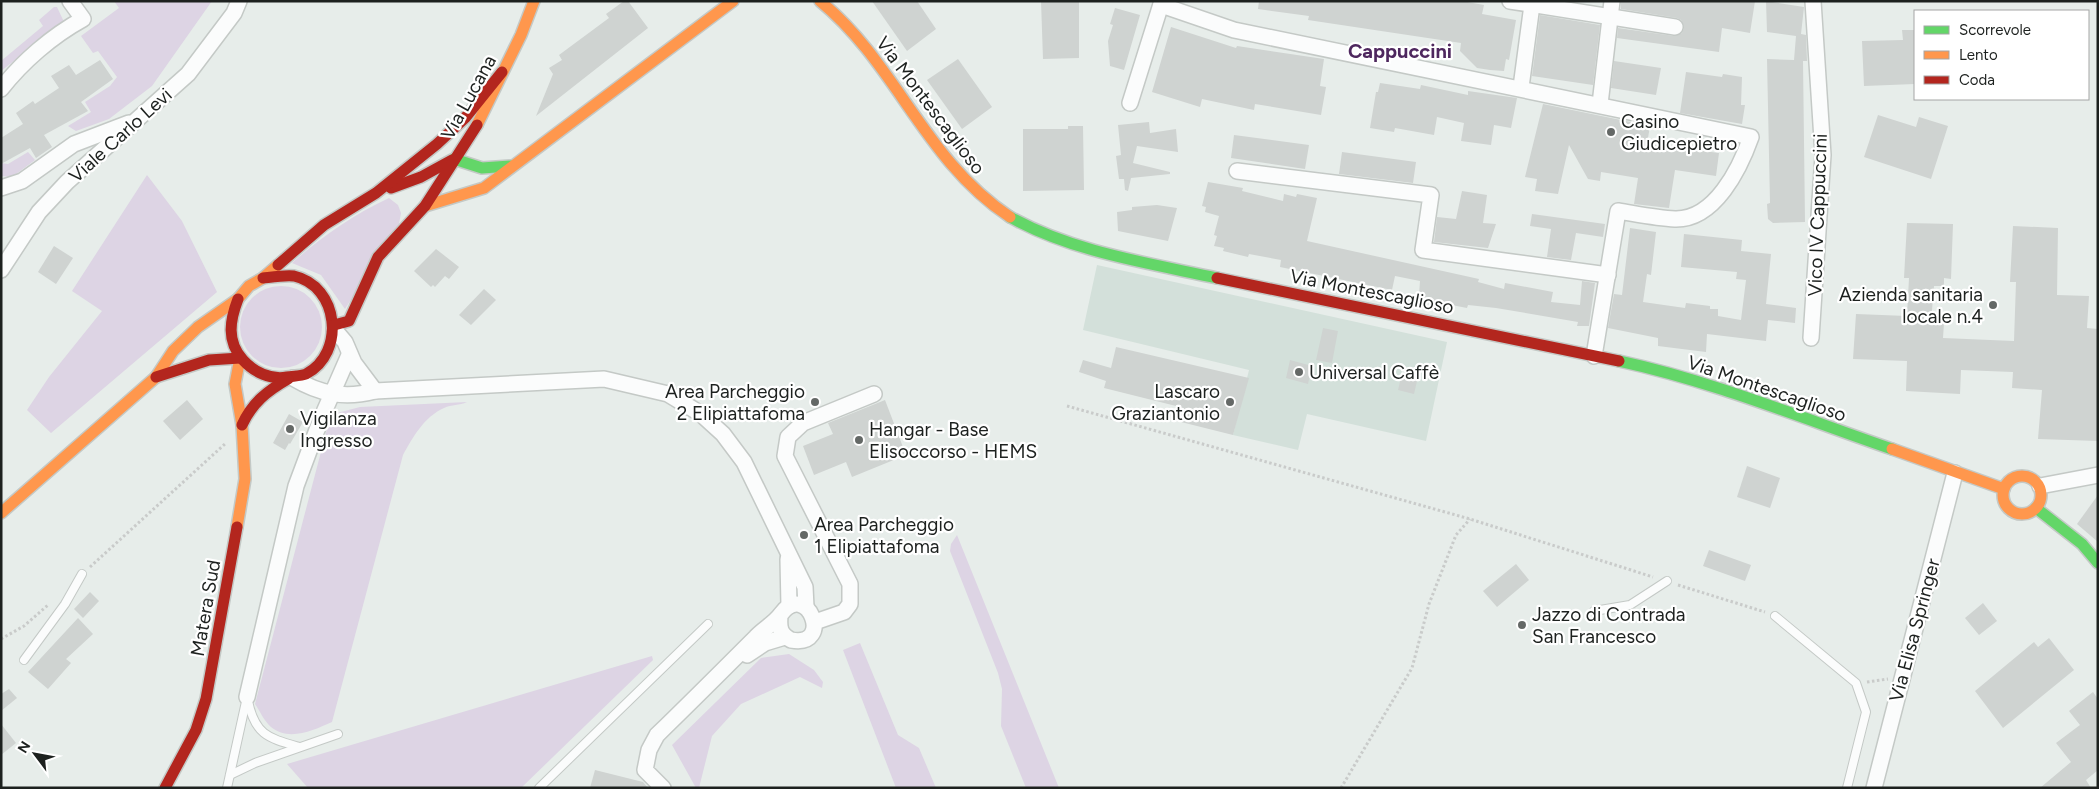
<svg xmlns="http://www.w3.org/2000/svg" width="2099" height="789" viewBox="0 0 2099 789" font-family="Figtree,sans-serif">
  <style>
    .built { fill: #d3e0da }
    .green { fill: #ddd4e4 }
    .building { fill: #cfd3d1 }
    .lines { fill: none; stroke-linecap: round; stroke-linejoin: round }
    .lane-casing { stroke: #c4c9c6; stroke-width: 10 }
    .street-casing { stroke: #c4c9c6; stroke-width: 18 }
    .fast-casing { stroke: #c4c9c6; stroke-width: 14 }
    .slow-casing { stroke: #c4c9c6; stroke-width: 14 }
    .jam-casing { stroke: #c4c9c6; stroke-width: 14 }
    .path { stroke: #c9cbca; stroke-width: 3; stroke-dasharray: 2.5 2.5; stroke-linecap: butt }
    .lane { stroke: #fbfcfc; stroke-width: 8 }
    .street { stroke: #fbfcfc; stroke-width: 15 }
    .fast { stroke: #63d668; stroke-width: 11 }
    .slow { stroke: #ff974d; stroke-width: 11 }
    .jam { stroke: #b3261e; stroke-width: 11 }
    .poi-dot { fill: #646866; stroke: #fff; stroke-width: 2 }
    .labels { text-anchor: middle; stroke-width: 4.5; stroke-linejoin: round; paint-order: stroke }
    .street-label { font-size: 19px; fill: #1d211f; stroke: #fff }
    .poi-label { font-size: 19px; fill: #1d211f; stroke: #fff; text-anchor: start }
    .neighbourhood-label { font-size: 20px; font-weight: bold; fill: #4e275e; stroke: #fff }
  </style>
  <rect width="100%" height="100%" fill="#e7edea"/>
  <path class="built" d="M 1097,265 L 1447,342 L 1426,441 L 1307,414 L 1298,450 L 1233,435 L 1249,370 L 1083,330 Z"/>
  <g class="green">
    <path d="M 114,1 L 212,1 L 152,86 L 109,119 L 76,131 L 68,126 L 91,112 L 85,102 L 110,86 L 117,77 L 98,51 L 93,53 L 81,36 L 119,8 Z"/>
    <path d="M 54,7 L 57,7 L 64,22 L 1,71 L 1,61 L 43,26 L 39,20 Z"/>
    <path d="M 28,152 L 35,160 L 12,177 L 1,176 L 1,163 L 8,164 Z"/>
    <path d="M 147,175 L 182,221 L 217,292 L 51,433 L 27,410 L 49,377 L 102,311 L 72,291 Z"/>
    <path d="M 389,198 L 398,205 L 401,213 L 399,224 L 345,309 L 321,275 L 292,263 C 321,237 353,215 389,198 Z"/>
    <circle cx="281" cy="327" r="41"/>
    <path d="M 467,402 C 459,406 452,404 444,408 C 424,417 413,437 403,455 L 332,722 C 314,730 289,742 271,727 C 264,721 260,711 255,704 L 328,425 L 337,413 L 360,407 Z"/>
    <path d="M 957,535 L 1059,788 L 1026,788 L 1001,726 L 1002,689 L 998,673 L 950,551 L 951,544 Z"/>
    <path d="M 860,643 L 898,735 L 919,748 L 936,788 L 896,788 L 843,650 Z"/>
    <path d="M 789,654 L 814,670 L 823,682 L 822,688 L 800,677 L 741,704 L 712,736 L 699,788 L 696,788 L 672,745 L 761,658 Z"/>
    <path d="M 652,656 L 653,660 L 521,788 L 308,788 L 287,764 Z"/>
  </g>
  <g class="building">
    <path d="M 624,1 L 628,1 L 648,28 L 536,116 L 553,74 L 549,68 L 562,60 L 559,55 L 609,18 L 606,14 Z"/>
    <path d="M 872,1 L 917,1 L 936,29 L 907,51 Z"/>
    <path d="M 1041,1 L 1079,1 L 1079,58 L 1043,59 Z"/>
    <path d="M 1259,1 L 1462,1 L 1484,5 L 1482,14 L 1516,20 L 1509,60 L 1506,59 L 1504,71 L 1490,70 L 1477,68 L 1460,51 L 1461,43 L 1308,20 L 1309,16 L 1258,9 Z"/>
    <path d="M 1621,1 L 1755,1 L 1750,33 L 1722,28 L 1719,52 L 1617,38 L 1618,28 L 1674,36 L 1682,33 L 1684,28 L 1681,20 L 1677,18 L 1621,9 Z"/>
    <path d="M 1766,1 L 1804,7 L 1801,34 L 1806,35 L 1807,61 L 1803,61 L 1805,222 L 1773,223 L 1768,219 L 1767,204 L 1770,203 L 1767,59 L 1794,60 L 1796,36 L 1767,32 Z"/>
    <path d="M 1115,8 L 1140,15 L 1124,70 L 1110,66 L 1108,41 L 1113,25 L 1110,24 Z"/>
    <path d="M 1540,15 L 1600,25 L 1593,85 L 1532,76 Z"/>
    <path d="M 1171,27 L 1236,48 L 1237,46 L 1324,59 L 1320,86 L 1326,87 L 1321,115 L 1255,104 L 1254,110 L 1202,99 L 1200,107 L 1152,92 Z"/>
    <path d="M 1902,30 L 1915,30 L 1915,84 L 1864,86 L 1862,41 L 1903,40 Z"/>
    <path d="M 958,59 L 992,107 L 962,129 L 927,80 Z"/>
    <path d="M 100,60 L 113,79 L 81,102 L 88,111 L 44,135 L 52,147 L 36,158 L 30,148 L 1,164 L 1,138 L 23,124 L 16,113 L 33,101 L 35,104 L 59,88 L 51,76 L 69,65 L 76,75 Z"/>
    <path d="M 1614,61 L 1661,68 L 1656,95 L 1611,88 Z"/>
    <path d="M 1686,72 L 1722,77 L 1723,74 L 1742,77 L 1741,105 L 1745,105 L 1742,124 L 1680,113 Z"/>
    <path d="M 1380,83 L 1420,89 L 1421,85 L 1468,95 L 1468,91 L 1517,98 L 1511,128 L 1494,125 L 1491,145 L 1461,141 L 1464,123 L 1437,117 L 1434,135 L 1395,128 L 1394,132 L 1370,128 L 1376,92 L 1378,92 Z"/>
    <path d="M 1543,104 L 1650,126 L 1647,144 L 1719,153 L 1716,176 L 1675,170 L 1669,208 L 1634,204 L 1638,178 L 1601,172 L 1600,181 L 1588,179 L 1569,145 L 1558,194 L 1535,191 L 1537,179 L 1525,177 Z"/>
    <path d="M 1878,115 L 1916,127 L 1919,117 L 1948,126 L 1931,179 L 1864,157 Z"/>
    <path d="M 1149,122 L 1150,133 L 1176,129 L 1178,152 L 1137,146 L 1133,163 L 1170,172 L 1170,174 L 1131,178 L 1128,191 L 1125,190 L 1124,179 L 1119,179 L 1116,156 L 1121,155 L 1118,125 Z"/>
    <path d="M 1068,126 L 1083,126 L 1084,190 L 1023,191 L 1023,129 L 1068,129 Z"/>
    <path d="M 1234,135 L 1309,145 L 1305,169 L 1231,158 Z"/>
    <path d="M 1342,152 L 1416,162 L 1413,183 L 1339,174 Z"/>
    <path d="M 1208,182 L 1243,188 L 1242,191 L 1283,201 L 1284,194 L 1296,197 L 1297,194 L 1317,198 L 1307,241 L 1479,279 L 1478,282 L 1504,289 L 1505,283 L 1553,292 L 1551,302 L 1580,305 L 1582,281 L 1595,283 L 1589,326 L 1577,326 L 1578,322 L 1496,308 L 1468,305 L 1467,308 L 1421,299 L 1422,296 L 1419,295 L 1420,281 L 1395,276 L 1392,290 L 1280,267 L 1281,260 L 1249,254 L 1248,257 L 1223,251 L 1224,248 L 1214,246 L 1217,236 L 1214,235 L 1219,216 L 1205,212 L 1206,207 L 1202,206 Z"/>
    <path d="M 1462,191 L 1487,195 L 1483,223 L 1496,224 L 1488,248 L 1434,242 L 1437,217 L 1456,219 Z"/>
    <path d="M 1157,205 L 1177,208 L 1168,241 L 1118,231 L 1117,212 L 1132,210 L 1132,207 Z"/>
    <path d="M 1532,214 L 1605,224 L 1603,237 L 1576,233 L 1571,260 L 1547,257 L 1551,229 L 1530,226 Z"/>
    <path d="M 1907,223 L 1953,224 L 1951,279 L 1944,278 L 1944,286 L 1934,286 L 1931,322 L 1944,323 L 1943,338 L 2014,341 L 2016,282 L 2010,282 L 2013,226 L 2058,228 L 2057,295 L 2089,296 L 2087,328 L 2098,329 L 2098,441 L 2038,439 L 2042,390 L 2012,388 L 2013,372 L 1961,370 L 1960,394 L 1906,391 L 1907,361 L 1853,359 L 1856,314 L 1907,316 L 1909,278 L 1904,278 Z"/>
    <path d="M 1630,228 L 1656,232 L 1651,275 L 1647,274 L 1643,302 L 1685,308 L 1686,303 L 1710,306 L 1710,309 L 1718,309 L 1718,316 L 1741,320 L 1746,280 L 1736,279 L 1737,272 L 1681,267 L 1684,234 L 1742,240 L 1741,251 L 1771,254 L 1766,304 L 1796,308 L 1795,323 L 1768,320 L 1766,341 L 1707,334 L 1706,352 L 1658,346 L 1658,338 L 1608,328 L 1614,294 L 1622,295 Z"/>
    <path d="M 54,246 L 73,258 L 56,284 L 38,272 Z"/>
    <path d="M 436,249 L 459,267 L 449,279 L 445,276 L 435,287 L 433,285 L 431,287 L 414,271 Z"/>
    <path d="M 484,289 L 496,300 L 471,325 L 459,315 Z"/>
    <path d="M 1323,328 L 1338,331 L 1332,363 L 1316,360 Z"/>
    <path d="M 1116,347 L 1249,378 L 1233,435 L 1173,420 L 1176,406 L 1104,388 L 1106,381 L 1079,372 L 1083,360 L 1111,368 Z"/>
    <path d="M 1290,360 L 1312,366 L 1308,384 L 1286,378 Z"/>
    <path d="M 1402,373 L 1418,377 L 1414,394 L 1398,390 Z"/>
    <path d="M 187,400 L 203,419 L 180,440 L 163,421 Z"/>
    <path d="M 885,400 L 906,455 L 852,477 L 846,462 L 814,475 L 803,446 L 833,434 L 828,423 Z"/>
    <path d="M 289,414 L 303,422 L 290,444 L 289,443 L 285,450 L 273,443 Z"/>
    <path d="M 1747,466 L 1780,478 L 1770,508 L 1737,497 Z"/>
    <path d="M 2098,495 L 2098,542 L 2077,524 Z"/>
    <path d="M 1709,550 L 1751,565 L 1745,581 L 1703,566 Z"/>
    <path d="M 1516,564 L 1529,580 L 1497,607 L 1483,591 Z"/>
    <path d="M 90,592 L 99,601 L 83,618 L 74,609 Z"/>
    <path d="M 1983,603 L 1997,621 L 1979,635 L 1965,618 Z"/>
    <path d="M 78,618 L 93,634 L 66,659 L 71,663 L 48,689 L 28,672 Z"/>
    <path d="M 2049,638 L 2074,670 L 2003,728 L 1975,691 L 2034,642 L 2038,647 Z"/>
    <path d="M 9,689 L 17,698 L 1,711 L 1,694 Z"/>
    <path d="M 2093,692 L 2098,699 L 2098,770 L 2086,780 L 2091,788 L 2040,788 L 2071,762 L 2056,743 L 2080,725 L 2069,711 Z"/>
    <path d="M 1,724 L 16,743 L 1,755 Z"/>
    <path d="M 595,770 L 643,782 L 648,788 L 590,788 Z"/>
  </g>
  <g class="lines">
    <defs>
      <g id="lane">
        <path d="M 1594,611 L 1630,605 L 1667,581"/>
        <path d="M 1775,616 L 1856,683 L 1866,712 L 1847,788"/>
        <path d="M 24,660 L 65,604 L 82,574"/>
        <path d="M 248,701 C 255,735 268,738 299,747"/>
        <path d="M 230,775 L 255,763 L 338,734"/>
        <path d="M 227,788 L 247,697"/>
        <path d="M 539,788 L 708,624"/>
      </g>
      <g id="street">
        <path d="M 1510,1 L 1675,27"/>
        <path d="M 1161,5 L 1234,30 L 1751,137 C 1740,168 1715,220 1675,219 C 1656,218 1637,214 1618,211 L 1594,356"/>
        <path d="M 1521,87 L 1532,5"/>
        <path d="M 1,89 C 22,62 52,36 83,19 L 70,1"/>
        <path d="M 1130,103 L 1162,1"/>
        <path d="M 1600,104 L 1612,1"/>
        <path d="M 1237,171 L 1431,195 L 1423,250 L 1608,275"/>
        <path d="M 1,188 L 22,181 L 74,144 L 129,123"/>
        <path d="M 1,270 L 39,212 L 67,182 L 188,74 L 234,13 L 239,1"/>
        <path d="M 334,329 L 345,342 L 354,363 L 375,391"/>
        <path d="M 1811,338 L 1823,155 L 1813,1"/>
        <path d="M 293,378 C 320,394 344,399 375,391 L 604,379 L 668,394 L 701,414 L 723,434 L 744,462 L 805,587 L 806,607"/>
        <path d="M 2040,486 L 2098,475"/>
        <path d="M 788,559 L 789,606"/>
        <path d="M 815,622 L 844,612 L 850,604 L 850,584 L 785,456 L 788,437 L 803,423 L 874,394"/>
        <path d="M 747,655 L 765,643 L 785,637"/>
        <path d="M 247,697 L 296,486 L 321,419 L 349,355"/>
        <path d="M 663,788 L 645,770 L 649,750 L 657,735 C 690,703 723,670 756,637 C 763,629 775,623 781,614 C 807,579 835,648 791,640 C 780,634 779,628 780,616"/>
        <path d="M 1874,788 L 1955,473"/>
      </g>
      <g id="fast">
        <path d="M 454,159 L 482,168 L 511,166"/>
        <path d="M 1010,217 C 1073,252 1148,263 1217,278"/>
        <path d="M 1619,361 C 1712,381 1802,418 1892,449"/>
        <path d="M 2036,508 L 2082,544 L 2098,563"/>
      </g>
      <g id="slow">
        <path d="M 820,1 C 897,64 924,160 1010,217"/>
        <path d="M 477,125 L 521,35 L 534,1"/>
        <path d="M 425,206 L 484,188 L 733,1"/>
        <path d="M 1892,449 L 2004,489"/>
        <circle cx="2022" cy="495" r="19"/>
        <path d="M 1,513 L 156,377 L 173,351 L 198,327 L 238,299 L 249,286 L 263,278 L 278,265"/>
        <path d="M 237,527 L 245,479 L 242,425 L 235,384 L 240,358"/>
      </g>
      <g id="jam">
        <path d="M 391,188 L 421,177 L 452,160"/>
        <path d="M 278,265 L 324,225 L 376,193 L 437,144 L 465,118 L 502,72"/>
        <path d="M 1217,278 L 1619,361"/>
        <path d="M 238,299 C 230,320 226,341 243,360 C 254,372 270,380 287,377 C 293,376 301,376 306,374 C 346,353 339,286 294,276 C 285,275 272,277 263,278"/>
        <path d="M 334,325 L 349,321 L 378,257 L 425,206 L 477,125"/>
        <path d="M 156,377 L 209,360 L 240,358"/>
        <path d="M 242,425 C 252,403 267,391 288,379"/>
        <path d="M 165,788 L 196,730 L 206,699 L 237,527"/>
      </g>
    </defs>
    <use href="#lane" class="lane-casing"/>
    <use href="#street" class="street-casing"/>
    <use href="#fast" class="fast-casing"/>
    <use href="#slow" class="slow-casing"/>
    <use href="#jam" class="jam-casing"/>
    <g class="path">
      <path d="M 1067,406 L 1470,519 L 1653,577"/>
      <path d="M 90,567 L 226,443"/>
      <path d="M 1678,585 L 1765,612"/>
      <path d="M 1,639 L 24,626 L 48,605"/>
      <path d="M 1867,682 L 1888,679"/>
      <path d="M 1341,788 L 1412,668 L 1429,604 L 1456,535 L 1470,519"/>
    </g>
    <use href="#lane" class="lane"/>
    <use href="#street" class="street"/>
    <use href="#fast" class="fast"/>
    <use href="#slow" class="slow"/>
    <use href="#jam" class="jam"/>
  </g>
  <g class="poi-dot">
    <circle cx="1611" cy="132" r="5"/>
    <circle cx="1993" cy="305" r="5"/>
    <circle cx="1299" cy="372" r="5"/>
    <circle cx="815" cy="402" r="5"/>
    <circle cx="1230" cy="402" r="5"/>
    <circle cx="290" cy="429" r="5"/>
    <circle cx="859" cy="440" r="5"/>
    <circle cx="804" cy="535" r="5"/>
    <circle cx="1522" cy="625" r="5"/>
  </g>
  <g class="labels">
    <g class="street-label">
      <text transform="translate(468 97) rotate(-61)" y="7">Via Lucana</text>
      <text transform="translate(931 105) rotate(53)" y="7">Via Montescaglioso</text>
      <text transform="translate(120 135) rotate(-42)" y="7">Viale Carlo Levi</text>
      <text transform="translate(1817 215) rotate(-88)" y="7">Vico IV Cappuccini</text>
      <text transform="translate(1372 291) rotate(11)" y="7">Via Montescaglioso</text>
      <text transform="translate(1767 388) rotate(19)" y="7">Via Montescaglioso</text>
      <text transform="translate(205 608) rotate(-80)" y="7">Matera Sud</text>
      <text transform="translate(1914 630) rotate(-75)" y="7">Via Elisa Springer</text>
    </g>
    <g class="poi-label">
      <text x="1621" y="128">Casino<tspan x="1621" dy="22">Giudicepietro</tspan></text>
      <text x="1983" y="301" text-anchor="end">Azienda sanitaria<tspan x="1983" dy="22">locale n.4</tspan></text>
      <text x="1309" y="379">Universal Caffè</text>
      <text x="805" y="398" text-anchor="end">Area Parcheggio<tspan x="805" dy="22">2 Elipiattafoma</tspan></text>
      <text x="1220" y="398" text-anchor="end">Lascaro<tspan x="1220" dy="22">Graziantonio</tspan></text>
      <text x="300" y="425">Vigilanza<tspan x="300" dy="22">Ingresso</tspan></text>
      <text x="869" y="436">Hangar - Base<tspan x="869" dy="22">Elisoccorso - HEMS</tspan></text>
      <text x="814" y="531">Area Parcheggio<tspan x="814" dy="22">1 Elipiattafoma</tspan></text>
      <text x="1532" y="621">Jazzo di Contrada<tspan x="1532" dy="22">San Francesco</tspan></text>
    </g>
    <g class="neighbourhood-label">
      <text x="1400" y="58">Cappuccini</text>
    </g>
  </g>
  <rect width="2099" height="789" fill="none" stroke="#1d211f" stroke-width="5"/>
  <rect x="1914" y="10" width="175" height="90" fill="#ffffff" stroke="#a5a6a5"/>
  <rect x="1924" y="26" width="25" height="8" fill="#63d668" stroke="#a5a6a5"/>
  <text x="1959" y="35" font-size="15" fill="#1d211f">Scorrevole</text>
  <rect x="1924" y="51" width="25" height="8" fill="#ff974d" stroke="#a5a6a5"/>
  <text x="1959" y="60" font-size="15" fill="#1d211f">Lento</text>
  <rect x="1924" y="76" width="25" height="8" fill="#b3261e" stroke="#a5a6a5"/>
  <text x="1959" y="85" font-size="15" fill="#1d211f">Coda</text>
  <g transform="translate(35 754) rotate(302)" stroke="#ffffff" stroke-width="4" paint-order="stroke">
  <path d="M0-4L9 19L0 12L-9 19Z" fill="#1d211f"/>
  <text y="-8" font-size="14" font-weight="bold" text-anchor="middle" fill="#1d211f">N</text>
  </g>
</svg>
